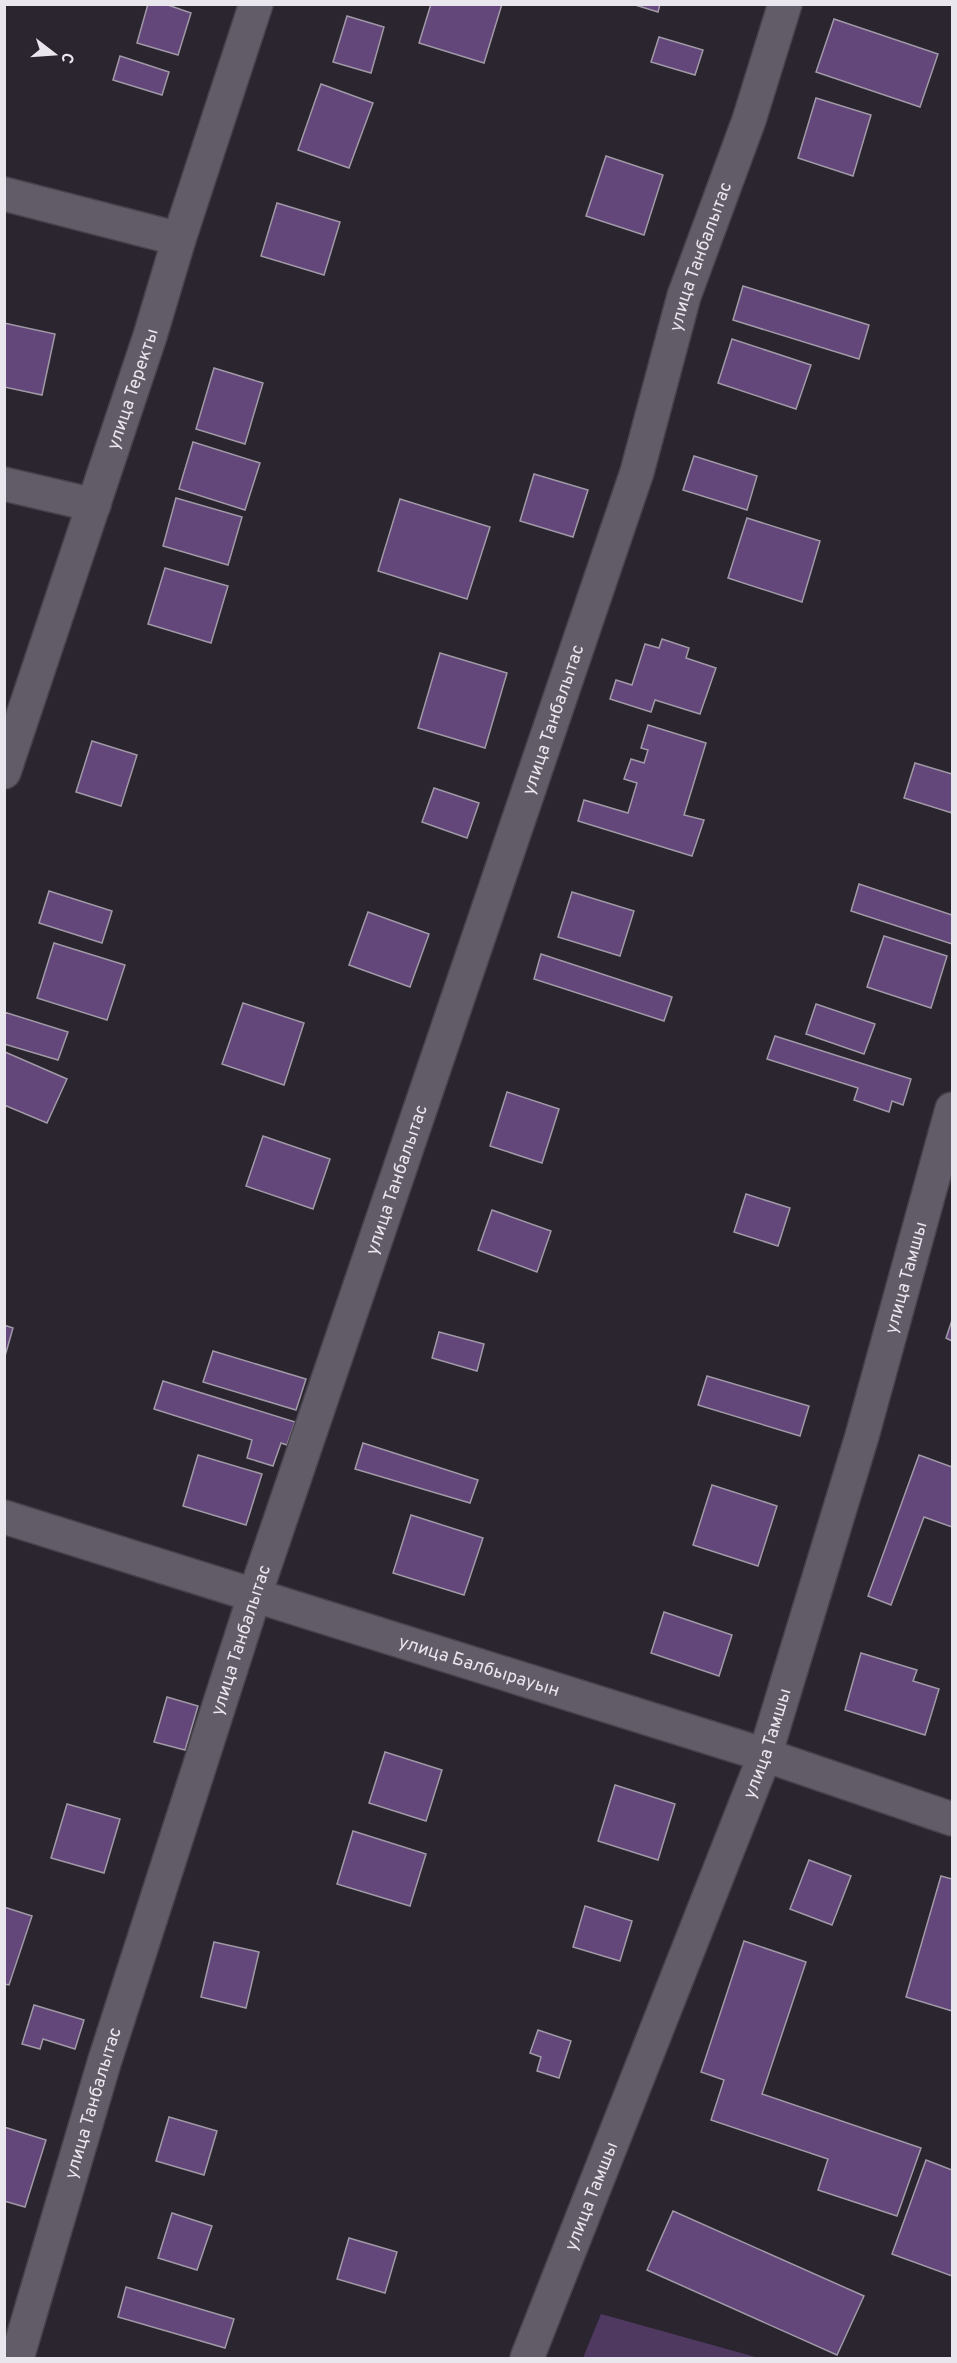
<svg xmlns="http://www.w3.org/2000/svg" width="957" height="2363" viewBox="0 0 957 2363" font-family="Overpass,sans-serif">
  <style>
    .green { fill: #4f3961 }
    .building { fill: #63467a; stroke: #a099a6; stroke-width: 1.5 }
    .lines { fill: none; stroke-linecap: round; stroke-linejoin: round }
    .minor-casing { stroke: #47424b; stroke-width: 36 }
    .minor { stroke: #625c68; stroke-width: 33 }
    .labels { text-anchor: middle; stroke-width: 5; stroke-linejoin: round; paint-order: stroke }
    .street-label { font-size: 18px; fill: #eae6ed; stroke: #2b2530 }
  </style>
  <rect width="100%" height="100%" fill="#2b2530"/>
  <path class="green" d="M 601,2314 L 759,2358 L 583,2358 Z"/>
  <g class="building">
    <path d="M 148,4 L 165,4 L 191,13 L 178,55 L 137,43 Z"/>
    <path d="M 431,4 L 502,4 L 484,63 L 419,43 Z"/>
    <path d="M 632,4 L 660,4 L 658,12 Z"/>
    <path d="M 347,16 L 384,27 L 371,73 L 333,62 Z"/>
    <path d="M 834,19 L 938,54 L 920,107 L 816,72 Z"/>
    <path d="M 659,37 L 703,50 L 695,75 L 651,62 Z"/>
    <path d="M 120,56 L 169,72 L 162,95 L 113,80 Z"/>
    <path d="M 321,84 L 373,103 L 349,168 L 298,150 Z"/>
    <path d="M 816,98 L 871,115 L 853,176 L 798,158 Z"/>
    <path d="M 606,156 L 663,175 L 644,235 L 586,216 Z"/>
    <path d="M 277,203 L 340,222 L 324,275 L 261,256 Z"/>
    <path d="M 743,286 L 869,325 L 859,359 L 733,320 Z"/>
    <path d="M 4,323 L 55,334 L 42,395 L 4,387 Z"/>
    <path d="M 732,339 L 811,365 L 796,409 L 718,383 Z"/>
    <path d="M 214,368 L 263,383 L 245,444 L 196,429 Z"/>
    <path d="M 193,442 L 260,463 L 245,510 L 179,489 Z"/>
    <path d="M 694,456 L 757,476 L 747,510 L 683,490 Z"/>
    <path d="M 534,474 L 588,490 L 573,537 L 520,521 Z"/>
    <path d="M 176,498 L 242,517 L 228,565 L 163,546 Z"/>
    <path d="M 400,499 L 490,527 L 467,599 L 378,571 Z"/>
    <path d="M 747,518 L 820,541 L 802,602 L 728,578 Z"/>
    <path d="M 165,568 L 228,586 L 211,643 L 148,624 Z"/>
    <path d="M 662,639 L 689,648 L 686,658 L 716,668 L 700,714 L 655,700 L 651,712 L 610,699 L 616,680 L 632,685 L 645,644 L 659,648 Z"/>
    <path d="M 440,653 L 507,673 L 485,748 L 418,728 Z"/>
    <path d="M 648,725 L 706,743 L 684,815 L 704,820 L 692,856 L 578,821 L 584,800 L 628,813 L 637,783 L 624,779 L 631,759 L 644,763 L 648,750 L 641,748 Z"/>
    <path d="M 92,741 L 137,755 L 121,806 L 76,792 Z"/>
    <path d="M 915,763 L 952,774 L 952,813 L 904,798 Z"/>
    <path d="M 434,788 L 479,803 L 467,838 L 422,822 Z"/>
    <path d="M 859,884 L 952,915 L 952,944 L 851,911 Z"/>
    <path d="M 49,891 L 112,911 L 102,943 L 39,923 Z"/>
    <path d="M 572,892 L 634,911 L 620,956 L 558,937 Z"/>
    <path d="M 368,912 L 429,934 L 410,987 L 349,965 Z"/>
    <path d="M 884,936 L 947,956 L 931,1008 L 867,987 Z"/>
    <path d="M 54,943 L 125,965 L 107,1020 L 37,998 Z"/>
    <path d="M 541,954 L 672,997 L 664,1021 L 534,979 Z"/>
    <path d="M 243,1003 L 304,1023 L 284,1085 L 222,1064 Z"/>
    <path d="M 816,1004 L 875,1024 L 864,1054 L 806,1034 Z"/>
    <path d="M 4,1012 L 68,1032 L 58,1060 L 4,1044 Z"/>
    <path d="M 775,1036 L 911,1079 L 903,1105 L 892,1101 L 889,1112 L 854,1100 L 858,1088 L 767,1059 Z"/>
    <path d="M 5,1052 L 67,1079 L 47,1123 L 4,1105 Z"/>
    <path d="M 507,1092 L 559,1109 L 542,1163 L 490,1146 Z"/>
    <path d="M 263,1136 L 330,1159 L 313,1209 L 246,1186 Z"/>
    <path d="M 746,1194 L 790,1208 L 778,1246 L 734,1232 Z"/>
    <path d="M 492,1210 L 551,1231 L 537,1272 L 478,1250 Z"/>
    <path d="M 952,1320 L 952,1341 L 946,1338 Z"/>
    <path d="M 4,1325 L 13,1328 L 5,1356 L 4,1356 Z"/>
    <path d="M 439,1332 L 484,1344 L 477,1371 L 432,1358 Z"/>
    <path d="M 213,1351 L 306,1379 L 296,1410 L 203,1382 Z"/>
    <path d="M 707,1376 L 809,1406 L 800,1436 L 698,1405 Z"/>
    <path d="M 163,1381 L 295,1422 L 287,1445 L 281,1443 L 273,1466 L 247,1458 L 252,1440 L 154,1409 Z"/>
    <path d="M 363,1443 L 478,1480 L 470,1503 L 355,1469 Z"/>
    <path d="M 198,1455 L 262,1474 L 246,1525 L 183,1506 Z"/>
    <path d="M 919,1455 L 952,1467 L 952,1527 L 924,1517 L 891,1605 L 868,1596 Z"/>
    <path d="M 712,1485 L 777,1506 L 758,1566 L 693,1545 Z"/>
    <path d="M 411,1515 L 483,1538 L 464,1595 L 393,1573 Z"/>
    <path d="M 664,1612 L 732,1635 L 719,1676 L 651,1653 Z"/>
    <path d="M 861,1653 L 917,1670 L 913,1681 L 939,1689 L 925,1735 L 845,1710 Z"/>
    <path d="M 167,1697 L 198,1706 L 185,1750 L 154,1742 Z"/>
    <path d="M 385,1752 L 442,1770 L 426,1821 L 369,1803 Z"/>
    <path d="M 615,1785 L 675,1804 L 658,1860 L 598,1841 Z"/>
    <path d="M 67,1804 L 120,1819 L 104,1873 L 51,1858 Z"/>
    <path d="M 353,1831 L 426,1854 L 410,1906 L 337,1884 Z"/>
    <path d="M 809,1860 L 851,1876 L 832,1925 L 790,1909 Z"/>
    <path d="M 941,1876 L 952,1879 L 952,2011 L 906,1997 Z"/>
    <path d="M 585,1906 L 632,1921 L 620,1961 L 573,1947 Z"/>
    <path d="M 4,1907 L 32,1916 L 9,1985 L 4,1984 Z"/>
    <path d="M 744,1941 L 806,1962 L 762,2094 L 921,2148 L 897,2216 L 818,2190 L 828,2159 L 711,2120 L 724,2080 L 701,2072 Z"/>
    <path d="M 214,1942 L 259,1952 L 246,2008 L 201,1997 Z"/>
    <path d="M 34,2005 L 84,2020 L 75,2049 L 43,2039 L 40,2049 L 22,2044 Z"/>
    <path d="M 538,2030 L 571,2041 L 559,2078 L 537,2071 L 541,2057 L 530,2053 Z"/>
    <path d="M 169,2117 L 217,2131 L 204,2175 L 156,2161 Z"/>
    <path d="M 4,2127 L 46,2140 L 25,2207 L 4,2201 Z"/>
    <path d="M 926,2160 L 952,2170 L 952,2276 L 892,2254 Z"/>
    <path d="M 673,2211 L 864,2296 L 837,2355 L 647,2270 Z"/>
    <path d="M 172,2213 L 212,2226 L 197,2270 L 158,2258 Z"/>
    <path d="M 349,2238 L 397,2252 L 385,2293 L 337,2279 Z"/>
    <path d="M 126,2287 L 234,2319 L 225,2348 L 118,2317 Z"/>
  </g>
  <g class="lines">
    <defs>
      <g id="minor">
        <path d="M 4,194 L 179,239"/>
        <path d="M 4,484 L 94,505"/>
        <path id="s1" d="M 4,772 L 150,336 L 179,239 L 256,4"/>
        <path id="s2" d="M 4,1517 L 765,1755 L 952,1819"/>
        <path id="s3" d="M 17,2358 L 104,2063 L 254,1597 L 637,472 L 684,296 L 749,120 L 785,4"/>
        <path id="s4" d="M 527,2358 L 765,1755 L 862,1436 L 952,1109"/>
      </g>
    </defs>
    <use href="#minor" class="minor-casing"/>
    <use href="#minor" class="minor"/>
  </g>
  <g class="labels">
    <g class="street-label">
      <text dy="6" stroke="none"><textPath href="#s3" startOffset="2210">улица Танбалытас</textPath></text>
      <text dy="6" stroke="none"><textPath href="#s1" startOffset="404">улица Теректы</textPath></text>
      <text dy="6" stroke="none"><textPath href="#s3" startOffset="1724">улица Танбалытас</textPath></text>
      <text dy="6" stroke="none"><textPath href="#s3" startOffset="1238">улица Танбалытас</textPath></text>
      <text dy="6" stroke="none"><textPath href="#s4" startOffset="1146">улица Тамшы</textPath></text>
      <text dy="6" stroke="none"><textPath href="#s3" startOffset="752">улица Танбалытас</textPath></text>
      <text dy="6" stroke="none"><textPath href="#s2" startOffset="498">улица Балбырауын</textPath></text>
      <text dy="6" stroke="none"><textPath href="#s4" startOffset="660">улица Тамшы</textPath></text>
      <text dy="6" stroke="none"><textPath href="#s3" startOffset="266">улица Танбалытас</textPath></text>
      <text dy="6" stroke="none"><textPath href="#s4" startOffset="174">улица Тамшы</textPath></text>
    </g>
  </g>
  <rect width="957" height="2363" fill="none" stroke="#eae6ed" stroke-width="12"/>
  <g transform="translate(54 54) rotate(107)" stroke="#2b2530" stroke-width="4.5" paint-order="stroke">
  <path d="M0-4.5L10 22L0 15L-10 22Z" fill="#eae6ed"/>
  <text y="-9" font-size="16" font-weight="bold" text-anchor="middle" fill="#eae6ed">С</text>
  </g>
</svg>
